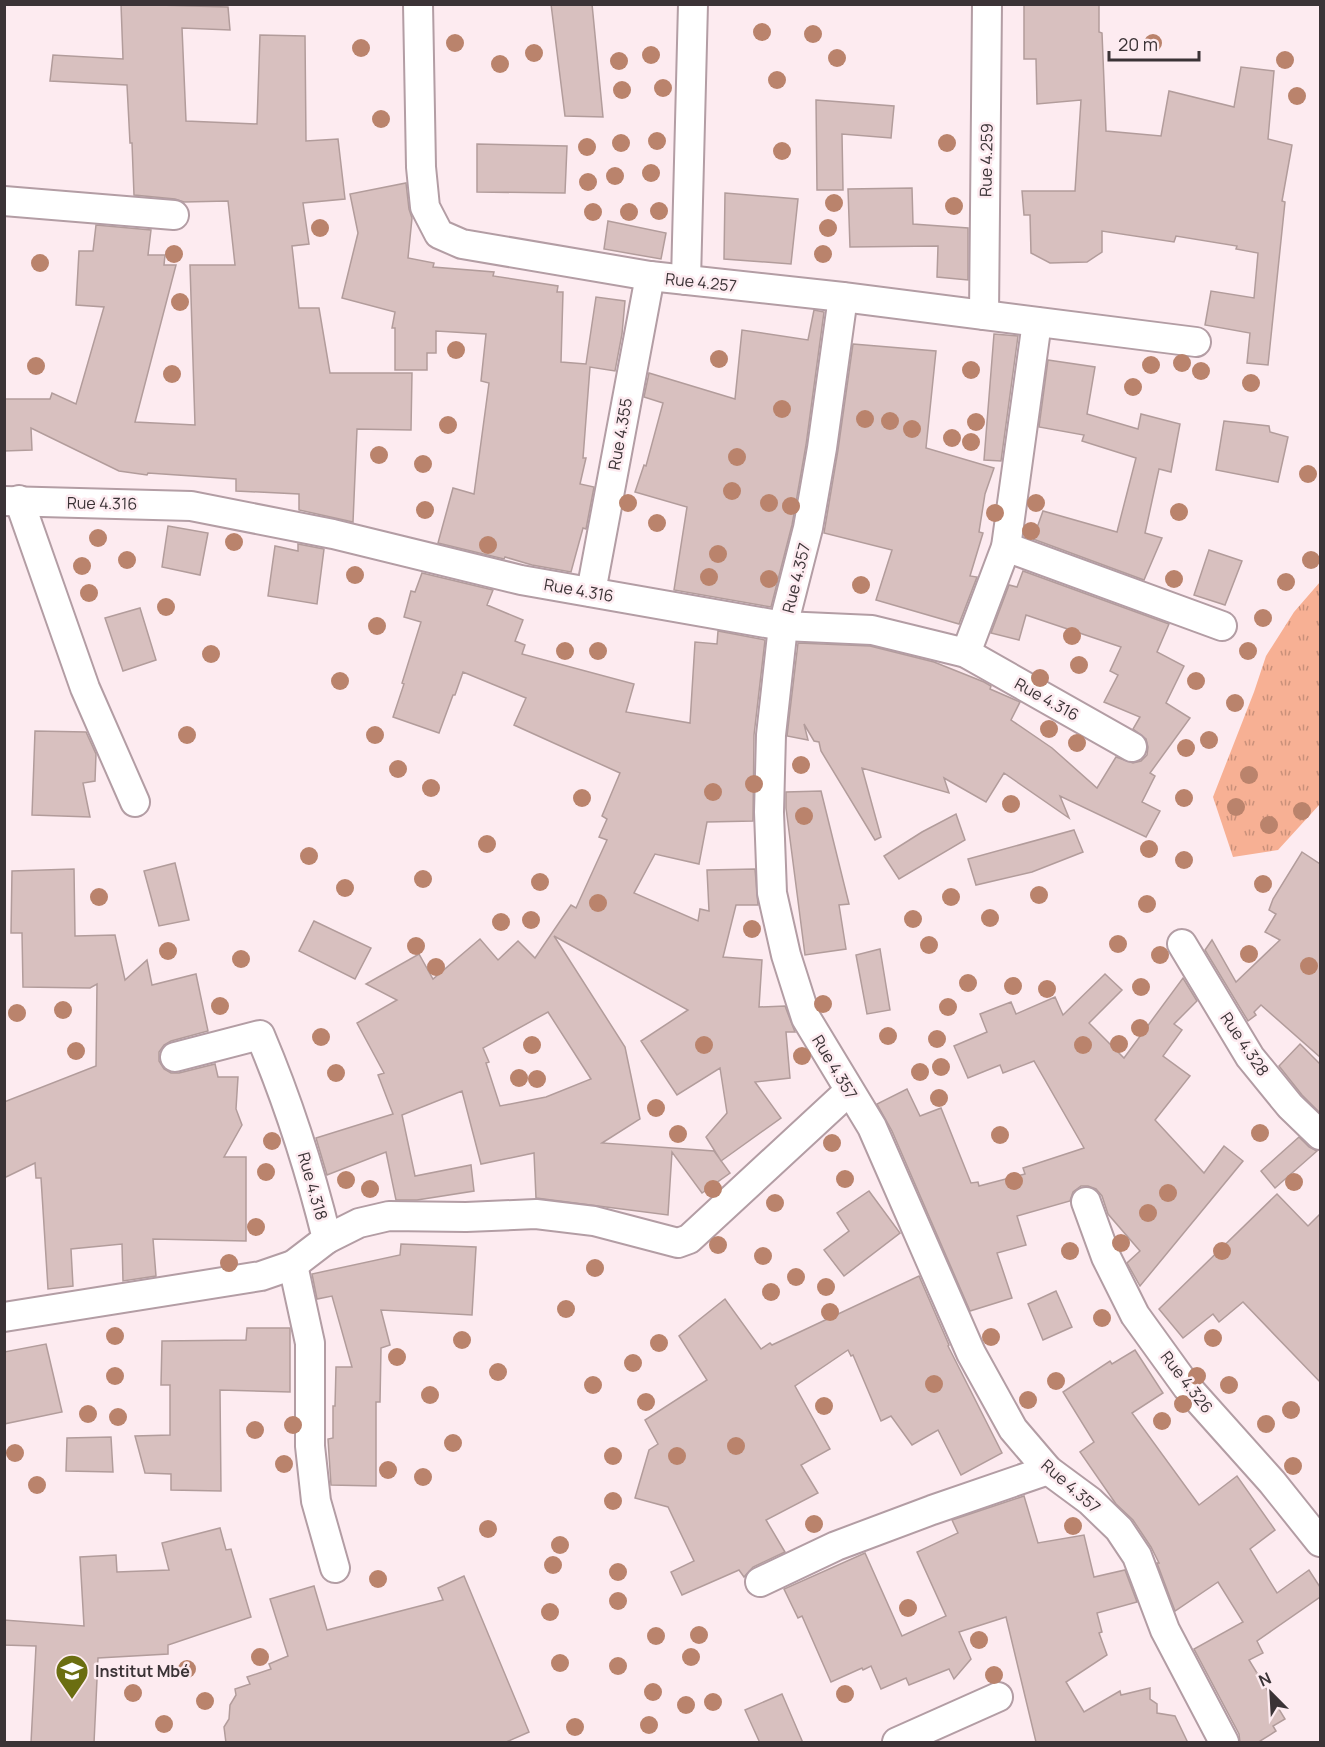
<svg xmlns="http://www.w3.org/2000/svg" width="1325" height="1747" viewBox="0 0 1325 1747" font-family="Manrope,sans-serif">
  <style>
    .grass { fill: url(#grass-tufts) }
    .building { fill: #d8c0bf; stroke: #b29c9b; stroke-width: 1.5; fill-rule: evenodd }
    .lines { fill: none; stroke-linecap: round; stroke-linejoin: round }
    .minor-casing { stroke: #b39da4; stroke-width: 32 }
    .minor { stroke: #fff; stroke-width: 28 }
    .tree { fill: #ba836c }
    .labels { text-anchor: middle; stroke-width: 5; stroke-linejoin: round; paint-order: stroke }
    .street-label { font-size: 16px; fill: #3b3336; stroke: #fdebf0 }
    .poi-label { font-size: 16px; font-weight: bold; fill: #3b3336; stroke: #fdebf0; text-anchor: start }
  </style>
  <defs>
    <pattern id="grass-tufts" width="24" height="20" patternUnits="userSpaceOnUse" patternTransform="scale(1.5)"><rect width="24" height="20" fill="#f7b094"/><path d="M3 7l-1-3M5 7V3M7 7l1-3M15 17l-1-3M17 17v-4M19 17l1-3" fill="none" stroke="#c9907a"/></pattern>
  </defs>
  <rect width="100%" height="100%" fill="#fdebf0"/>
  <path class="grass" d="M 1320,582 L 1320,804 L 1278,850 L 1233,857 L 1213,797 L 1254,692 L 1266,656 L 1294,612 Z"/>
  <g class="building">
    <path d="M 121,4 L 228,7 L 230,30 L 182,28 L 186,121 L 257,124 L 260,35 L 305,36 L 306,141 L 338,139 L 345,199 L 303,203 L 309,244 L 292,246 L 299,308 L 319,308 L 330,373 L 412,373 L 411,430 L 357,429 L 353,522 L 299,510 L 299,494 L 236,491 L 236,479 L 148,473 L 147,475 L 119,471 L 31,428 L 32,450 L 4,451 L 4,399 L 50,399 L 52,393 L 76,404 L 104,307 L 76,305 L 79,251 L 93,251 L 96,225 L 151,230 L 148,255 L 165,255 L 164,265 L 176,265 L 135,422 L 195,425 L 190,265 L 235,265 L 228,201 L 184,202 L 175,199 L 134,195 L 132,143 L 130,143 L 127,85 L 50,81 L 53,55 L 123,59 Z"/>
    <path d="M 551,4 L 592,4 L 603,117 L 565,116 Z"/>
    <path d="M 1024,4 L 1099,4 L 1099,32 L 1102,33 L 1106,131 L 1161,136 L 1169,91 L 1234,107 L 1241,67 L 1274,71 L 1268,139 L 1292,145 L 1282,201 L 1285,202 L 1268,365 L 1247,363 L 1250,333 L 1205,325 L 1211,291 L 1254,298 L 1258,253 L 1236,249 L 1237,246 L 1176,236 L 1174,242 L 1102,231 L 1102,252 L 1087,262 L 1050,263 L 1031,253 L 1030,215 L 1024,215 L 1022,191 L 1075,191 L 1081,100 L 1037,104 L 1036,59 L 1024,59 Z"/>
    <path d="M 816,100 L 894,106 L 891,138 L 842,134 L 843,190 L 817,190 Z"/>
    <path d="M 477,144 L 567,146 L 565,193 L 477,192 Z"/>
    <path d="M 406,183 L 409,209 L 412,218 L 408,258 L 434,263 L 433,267 L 494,272 L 493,276 L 558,286 L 557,292 L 563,292 L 561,362 L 586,364 L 596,297 L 625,301 L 622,334 L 615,371 L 590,367 L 583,458 L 586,458 L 580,484 L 594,487 L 586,529 L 583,528 L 571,572 L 532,565 L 505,557 L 504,559 L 438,543 L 453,488 L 474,494 L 489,383 L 481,381 L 486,334 L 436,331 L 436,353 L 427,353 L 427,370 L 395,370 L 395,328 L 392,328 L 395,312 L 342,298 L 358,233 L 350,194 Z"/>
    <path d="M 912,188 L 913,224 L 968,228 L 968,280 L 937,277 L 938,246 L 850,247 L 848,189 Z"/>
    <path d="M 725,193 L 798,199 L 791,264 L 724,259 Z"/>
    <path d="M 608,221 L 666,233 L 661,259 L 604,249 Z"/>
    <path d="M 814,310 L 824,312 L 806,445 L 792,525 L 771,607 L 674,590 L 687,507 L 635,492 L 644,465 L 646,466 L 663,403 L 644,397 L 649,373 L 735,399 L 742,330 L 808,340 Z"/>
    <path d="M 994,334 L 1018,336 L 1001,461 L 984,460 Z"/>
    <path d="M 853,344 L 936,351 L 926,448 L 994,468 L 985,494 L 979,532 L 983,533 L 970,576 L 977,577 L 959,624 L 876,600 L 892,550 L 824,533 L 838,450 Z"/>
    <path d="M 1048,360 L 1095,367 L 1087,414 L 1138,429 L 1141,414 L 1180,424 L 1171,472 L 1159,469 L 1145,533 L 1162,538 L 1144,580 L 1033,539 L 1043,511 L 1117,532 L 1136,458 L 1082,441 L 1084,435 L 1039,427 Z"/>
    <path d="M 1224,421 L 1269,426 L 1270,432 L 1288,437 L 1278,482 L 1216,470 Z"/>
    <path d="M 168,526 L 208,533 L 200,575 L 162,567 Z"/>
    <path d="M 298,544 L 324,549 L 317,604 L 268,596 L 275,546 L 298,551 Z"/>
    <path d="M 1209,550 L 1242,561 L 1225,605 L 1194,595 Z"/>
    <path d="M 1023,571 L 1169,624 L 1157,652 L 1184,666 L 1166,703 L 1190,718 L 1150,773 L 1155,776 L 1142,802 L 1160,811 L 1146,837 L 1060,796 L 1069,818 L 1004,773 L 986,802 L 944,778 L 949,793 L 862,768 L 881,837 L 875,840 L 821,751 L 819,742 L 814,741 L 804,724 L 808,740 L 787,736 L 798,643 L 870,646 L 934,662 L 984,682 L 991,686 L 990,689 L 1020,702 L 1011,720 L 1052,748 L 1097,788 L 1116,757 L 1133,763 L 1141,761 L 1147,755 L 1148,747 L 1146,739 L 1133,729 L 1140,717 L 1104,702 L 1118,675 L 1110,671 L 1121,647 L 1026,615 L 1019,640 L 991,633 L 1009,585 L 1017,587 Z"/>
    <path d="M 422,573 L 493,590 L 487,605 L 523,620 L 515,641 L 525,645 L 522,654 L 634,684 L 626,712 L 690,723 L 695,642 L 717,644 L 718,631 L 765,640 L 754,735 L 753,821 L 707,822 L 699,864 L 655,854 L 634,893 L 698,921 L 700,909 L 709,911 L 707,870 L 755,869 L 758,905 L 736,905 L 723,957 L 762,960 L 759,1007 L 785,1006 L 795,1032 L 786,1032 L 790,1078 L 755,1082 L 781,1118 L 721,1161 L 706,1137 L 727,1113 L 720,1068 L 677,1095 L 641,1041 L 688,1010 L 554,936 L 625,1047 L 640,1119 L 602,1143 L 714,1151 L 730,1173 L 702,1193 L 672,1152 L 668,1215 L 536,1198 L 534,1153 L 481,1164 L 462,1091 L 402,1115 L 415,1176 L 471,1165 L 474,1191 L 417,1200 L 396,1200 L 386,1152 L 327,1175 L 316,1138 L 393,1114 L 378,1075 L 384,1073 L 357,1023 L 397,1000 L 366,984 L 419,954 L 433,979 L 480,939 L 498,960 L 518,941 L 535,958 L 571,905 L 576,908 L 607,840 L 599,837 L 607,819 L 602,816 L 620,773 L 514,725 L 526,698 L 463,672 L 455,695 L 453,695 L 439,733 L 393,717 L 404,684 L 402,683 L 421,622 L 404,617 L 411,591 L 415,592 ZM 548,1012 L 591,1079 L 546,1097 L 500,1106 L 486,1063 L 489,1062 L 483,1048 Z"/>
    <path d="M 140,608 L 156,660 L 123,671 L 105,618 Z"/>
    <path d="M 35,731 L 86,732 L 96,754 L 95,781 L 83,783 L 90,817 L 32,815 Z"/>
    <path d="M 821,791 L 849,904 L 839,905 L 846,949 L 805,955 L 786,808 L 786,792 Z"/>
    <path d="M 956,814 L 965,840 L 899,879 L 884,856 L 922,832 Z"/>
    <path d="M 1074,830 L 1083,852 L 1032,872 L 976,885 L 968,859 Z"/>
    <path d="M 1302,852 L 1320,864 L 1320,1057 L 1261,1005 L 1254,1012 L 1256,1015 L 1248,1021 L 1205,950 L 1212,940 L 1236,982 L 1280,940 L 1265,932 L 1276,914 L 1269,910 L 1273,899 Z"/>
    <path d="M 175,863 L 189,920 L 159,926 L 144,871 Z"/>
    <path d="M 74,869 L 75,936 L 115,935 L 125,980 L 147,960 L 152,985 L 196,974 L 208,1031 L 171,1041 L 164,1045 L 159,1052 L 159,1061 L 164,1069 L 171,1073 L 179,1073 L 215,1064 L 218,1077 L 238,1077 L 236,1109 L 242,1125 L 224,1157 L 246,1157 L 246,1241 L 153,1239 L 156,1276 L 123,1281 L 122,1244 L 71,1249 L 73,1286 L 48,1289 L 41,1178 L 36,1178 L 35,1163 L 4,1178 L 4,1102 L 96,1066 L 97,984 L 90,988 L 23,987 L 22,933 L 11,933 L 12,871 Z"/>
    <path d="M 314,921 L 371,948 L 355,979 L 299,951 Z"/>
    <path d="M 880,949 L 890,1010 L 867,1014 L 856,955 Z"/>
    <path d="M 1105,974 L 1122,990 L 1089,1023 L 1124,1058 L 1183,978 L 1197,1001 L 1174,1024 L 1182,1030 L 1163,1056 L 1190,1076 L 1155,1120 L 1204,1173 L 1224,1146 L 1243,1161 L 1140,1286 L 1127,1263 L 1140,1251 L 1108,1214 L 1102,1196 L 1096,1189 L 1088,1186 L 1081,1186 L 1073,1192 L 1070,1201 L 1017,1216 L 1026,1245 L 997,1253 L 1012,1298 L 970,1311 L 892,1131 L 877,1104 L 907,1089 L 920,1116 L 941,1108 L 971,1183 L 978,1182 L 979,1186 L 1025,1174 L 1023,1168 L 1084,1148 L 1034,1061 L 1003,1073 L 1000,1065 L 968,1078 L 954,1046 L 987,1032 L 980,1014 L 1011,1002 L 1016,1014 L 1055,997 L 1063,1015 Z"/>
    <path d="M 1300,1044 L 1320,1064 L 1320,1113 L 1302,1095 L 1279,1066 Z"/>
    <path d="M 1299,1137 L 1309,1147 L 1317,1151 L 1275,1188 L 1261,1171 Z"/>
    <path d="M 869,1191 L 900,1233 L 844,1276 L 824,1250 L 849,1231 L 837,1213 Z"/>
    <path d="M 1277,1194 L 1308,1226 L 1320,1214 L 1320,1382 L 1243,1302 L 1219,1322 L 1213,1314 L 1183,1338 L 1159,1309 Z"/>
    <path d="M 401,1244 L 476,1247 L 472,1315 L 381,1310 L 390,1345 L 381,1348 L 380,1402 L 376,1402 L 376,1486 L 331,1485 L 328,1439 L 333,1438 L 333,1406 L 335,1406 L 336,1367 L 352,1367 L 332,1296 L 317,1299 L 312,1274 L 400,1255 Z"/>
    <path d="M 919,1276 L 949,1345 L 948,1346 L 1002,1453 L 961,1475 L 938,1430 L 912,1445 L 891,1416 L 881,1421 L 853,1355 L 851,1356 L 848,1350 L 795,1386 L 830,1449 L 801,1465 L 818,1493 L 766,1520 L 785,1552 L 753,1567 L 744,1577 L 739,1570 L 682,1595 L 671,1572 L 694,1561 L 668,1507 L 635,1498 L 649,1450 L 658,1444 L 645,1420 L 707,1380 L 679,1336 L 725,1299 L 761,1349 L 770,1343 L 772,1345 Z"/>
    <path d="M 1056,1291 L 1072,1327 L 1043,1340 L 1028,1304 Z"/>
    <path d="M 247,1328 L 290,1328 L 290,1392 L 220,1390 L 221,1491 L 171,1490 L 171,1474 L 145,1473 L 135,1436 L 170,1435 L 170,1385 L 161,1385 L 162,1341 L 246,1340 Z"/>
    <path d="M 46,1344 L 62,1412 L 4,1424 L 4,1352 Z"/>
    <path d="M 1135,1350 L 1163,1393 L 1132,1413 L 1199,1505 L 1237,1476 L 1275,1530 L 1250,1549 L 1277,1593 L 1309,1570 L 1320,1587 L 1320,1597 L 1257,1641 L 1263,1653 L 1249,1660 L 1285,1719 L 1273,1726 L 1276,1731 L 1257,1743 L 1240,1743 L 1239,1734 L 1194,1649 L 1243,1622 L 1218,1582 L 1175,1611 L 1157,1563 L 1159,1563 L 1151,1547 L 1133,1520 L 1116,1504 L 1080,1452 L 1094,1442 L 1063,1392 L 1110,1361 L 1112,1364 Z"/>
    <path d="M 111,1437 L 113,1472 L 66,1471 L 67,1438 Z"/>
    <path d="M 1024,1496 L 1038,1543 L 1084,1535 L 1094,1577 L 1125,1570 L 1137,1602 L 1097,1613 L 1102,1632 L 1099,1633 L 1107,1655 L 1066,1682 L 1084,1712 L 1120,1691 L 1121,1695 L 1150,1688 L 1150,1699 L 1157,1704 L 1157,1713 L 1175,1716 L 1188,1743 L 1036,1742 L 1006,1617 L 959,1632 L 971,1659 L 954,1679 L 949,1669 L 909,1685 L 906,1678 L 881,1689 L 871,1666 L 863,1670 L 862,1668 L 831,1682 L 802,1616 L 798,1618 L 784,1589 L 865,1553 L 902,1636 L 946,1616 L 917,1552 L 958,1533 L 952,1520 Z"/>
    <path d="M 220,1528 L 226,1550 L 231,1549 L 251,1617 L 168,1645 L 168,1654 L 98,1658 L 94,1743 L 31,1743 L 36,1646 L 4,1645 L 4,1620 L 84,1626 L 80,1557 L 116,1555 L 117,1572 L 169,1570 L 162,1543 Z"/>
    <path d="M 464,1576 L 529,1732 L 504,1743 L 226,1743 L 224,1727 L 229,1719 L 230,1705 L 236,1695 L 235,1689 L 250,1684 L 247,1677 L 271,1669 L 269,1664 L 288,1656 L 270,1599 L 314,1586 L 327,1630 L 443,1600 L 438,1588 Z"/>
    <path d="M 782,1694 L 803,1743 L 760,1743 L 745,1710 Z"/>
  </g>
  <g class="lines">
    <defs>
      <g id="minor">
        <path d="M 418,4 L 421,167 L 425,207 L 439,234 L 462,244 L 650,276 L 843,297 L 1196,342"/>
        <path d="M 4,201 L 174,215"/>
        <path d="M 686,280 L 693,4"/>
        <path d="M 843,297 L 822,448 L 808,528 L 783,626 L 771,735 L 769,812 L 772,893 L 786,955 L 806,1018 L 872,1127 L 971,1353 L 1013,1429 L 1048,1470 L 1090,1501 L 1119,1529 L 1137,1556 L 1165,1630 L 1224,1742"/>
        <path d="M 984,315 L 987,4"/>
        <path d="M 19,500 L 85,688 L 135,802"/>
        <path d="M 4,501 L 191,506 L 333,534 L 521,580 L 783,626 L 872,630 L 966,653 L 1132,747"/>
        <path d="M 1006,547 L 1222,626"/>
        <path d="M 591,592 L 650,276"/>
        <path d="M 966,653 L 1006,547 L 1037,322"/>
        <path d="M 1182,944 L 1250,1057 L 1290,1106 L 1320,1135"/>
        <path d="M 1086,1202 L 1106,1257 L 1135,1315 L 1187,1387 L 1272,1482 L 1320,1542"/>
        <path d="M 327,1239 L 359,1223 L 389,1216 L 466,1217 L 536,1214 L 594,1221 L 678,1243 L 689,1239 L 849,1091"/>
        <path d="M 293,1265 L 310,1343 L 310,1446 L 316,1501 L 335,1568"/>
        <path d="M 4,1317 L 261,1276 L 293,1265 L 327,1239 C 310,1170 288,1101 260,1035 L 175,1057"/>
        <path d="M 760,1582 L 836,1546 L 932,1510 L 1048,1470"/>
        <path d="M 897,1742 L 998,1697"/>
      </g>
    </defs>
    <use href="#minor" class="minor-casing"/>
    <use href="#minor" class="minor"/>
  </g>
  <g class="tree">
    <circle cx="762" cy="32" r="9"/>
    <circle cx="813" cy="34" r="9"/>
    <circle cx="455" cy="43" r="9"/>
    <circle cx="1153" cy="43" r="9"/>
    <circle cx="361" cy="48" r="9"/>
    <circle cx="534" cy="53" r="9"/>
    <circle cx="651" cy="55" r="9"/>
    <circle cx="837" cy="58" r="9"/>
    <circle cx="1285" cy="60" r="9"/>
    <circle cx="619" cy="61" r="9"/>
    <circle cx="500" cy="64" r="9"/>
    <circle cx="777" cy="80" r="9"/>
    <circle cx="663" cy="88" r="9"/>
    <circle cx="622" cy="90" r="9"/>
    <circle cx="1297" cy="96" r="9"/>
    <circle cx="381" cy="119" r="9"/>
    <circle cx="657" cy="141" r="9"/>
    <circle cx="621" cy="143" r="9"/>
    <circle cx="947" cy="143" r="9"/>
    <circle cx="587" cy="147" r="9"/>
    <circle cx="782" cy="151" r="9"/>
    <circle cx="651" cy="173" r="9"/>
    <circle cx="615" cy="176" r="9"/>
    <circle cx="588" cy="182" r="9"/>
    <circle cx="834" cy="203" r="9"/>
    <circle cx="954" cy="206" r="9"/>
    <circle cx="659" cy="211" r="9"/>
    <circle cx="593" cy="212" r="9"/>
    <circle cx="629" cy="212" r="9"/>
    <circle cx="320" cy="228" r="9"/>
    <circle cx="828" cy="228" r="9"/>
    <circle cx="174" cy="254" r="9"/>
    <circle cx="823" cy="254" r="9"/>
    <circle cx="40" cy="263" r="9"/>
    <circle cx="180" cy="302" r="9"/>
    <circle cx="456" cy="350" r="9"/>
    <circle cx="719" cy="359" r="9"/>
    <circle cx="1182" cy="363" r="9"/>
    <circle cx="1151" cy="365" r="9"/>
    <circle cx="36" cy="366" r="9"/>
    <circle cx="971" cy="370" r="9"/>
    <circle cx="1201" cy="371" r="9"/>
    <circle cx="172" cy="374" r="9"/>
    <circle cx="1251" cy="383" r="9"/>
    <circle cx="1133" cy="387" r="9"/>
    <circle cx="782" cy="409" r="9"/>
    <circle cx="865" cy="419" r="9"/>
    <circle cx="890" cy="421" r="9"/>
    <circle cx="976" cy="422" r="9"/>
    <circle cx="448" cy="425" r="9"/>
    <circle cx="912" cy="429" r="9"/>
    <circle cx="952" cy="438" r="9"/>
    <circle cx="971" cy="442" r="9"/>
    <circle cx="379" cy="455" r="9"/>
    <circle cx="737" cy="457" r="9"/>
    <circle cx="423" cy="464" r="9"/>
    <circle cx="1308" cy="474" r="9"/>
    <circle cx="732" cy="491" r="9"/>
    <circle cx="628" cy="503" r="9"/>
    <circle cx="769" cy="503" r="9"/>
    <circle cx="1036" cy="503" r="9"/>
    <circle cx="791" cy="506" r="9"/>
    <circle cx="425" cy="510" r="9"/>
    <circle cx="1179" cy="512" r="9"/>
    <circle cx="995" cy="513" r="9"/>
    <circle cx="657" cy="523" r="9"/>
    <circle cx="1031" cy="531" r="9"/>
    <circle cx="98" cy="538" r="9"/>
    <circle cx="234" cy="542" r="9"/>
    <circle cx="488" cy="545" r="9"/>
    <circle cx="718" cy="554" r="9"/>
    <circle cx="127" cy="560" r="9"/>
    <circle cx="1311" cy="560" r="9"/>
    <circle cx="82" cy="566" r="9"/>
    <circle cx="355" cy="575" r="9"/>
    <circle cx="709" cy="577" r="9"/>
    <circle cx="769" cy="579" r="9"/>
    <circle cx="1174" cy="579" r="9"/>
    <circle cx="1286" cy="582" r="9"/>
    <circle cx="861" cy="585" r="9"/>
    <circle cx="89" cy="593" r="9"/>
    <circle cx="166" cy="607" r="9"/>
    <circle cx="1263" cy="618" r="9"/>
    <circle cx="377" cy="626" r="9"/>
    <circle cx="1072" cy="636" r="9"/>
    <circle cx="565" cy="651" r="9"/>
    <circle cx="598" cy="651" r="9"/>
    <circle cx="1248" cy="651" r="9"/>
    <circle cx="211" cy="654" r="9"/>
    <circle cx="1079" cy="665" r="9"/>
    <circle cx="1040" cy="678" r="9"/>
    <circle cx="340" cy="681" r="9"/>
    <circle cx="1196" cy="681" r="9"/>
    <circle cx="1235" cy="703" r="9"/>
    <circle cx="1049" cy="729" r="9"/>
    <circle cx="187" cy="735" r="9"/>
    <circle cx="375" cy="735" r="9"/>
    <circle cx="1209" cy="740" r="9"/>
    <circle cx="1077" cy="743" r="9"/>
    <circle cx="1186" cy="748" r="9"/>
    <circle cx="801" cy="765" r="9"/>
    <circle cx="398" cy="769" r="9"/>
    <circle cx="1249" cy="775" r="9"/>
    <circle cx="754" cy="784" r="9"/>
    <circle cx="431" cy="788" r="9"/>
    <circle cx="713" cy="792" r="9"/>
    <circle cx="582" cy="798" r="9"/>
    <circle cx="1184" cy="798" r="9"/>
    <circle cx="1011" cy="804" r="9"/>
    <circle cx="1236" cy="807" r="9"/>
    <circle cx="1302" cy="811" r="9"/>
    <circle cx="804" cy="816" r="9"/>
    <circle cx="1269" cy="825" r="9"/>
    <circle cx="487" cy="844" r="9"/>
    <circle cx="1149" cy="849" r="9"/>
    <circle cx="309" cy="856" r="9"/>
    <circle cx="1184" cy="860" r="9"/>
    <circle cx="423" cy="879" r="9"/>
    <circle cx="540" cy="882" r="9"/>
    <circle cx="1263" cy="884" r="9"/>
    <circle cx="345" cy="888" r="9"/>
    <circle cx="1039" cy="895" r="9"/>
    <circle cx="99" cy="897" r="9"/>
    <circle cx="951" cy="897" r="9"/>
    <circle cx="598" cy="903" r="9"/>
    <circle cx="1147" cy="904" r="9"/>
    <circle cx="990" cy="918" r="9"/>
    <circle cx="913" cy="919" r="9"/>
    <circle cx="531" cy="920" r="9"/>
    <circle cx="501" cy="922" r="9"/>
    <circle cx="752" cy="929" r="9"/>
    <circle cx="1118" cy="944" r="9"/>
    <circle cx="929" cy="945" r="9"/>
    <circle cx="416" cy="946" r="9"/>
    <circle cx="168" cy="951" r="9"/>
    <circle cx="1249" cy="954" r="9"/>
    <circle cx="1160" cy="955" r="9"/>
    <circle cx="241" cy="959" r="9"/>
    <circle cx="1309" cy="966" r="9"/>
    <circle cx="436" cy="967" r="9"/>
    <circle cx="968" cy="983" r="9"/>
    <circle cx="1013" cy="986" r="9"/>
    <circle cx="1141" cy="987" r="9"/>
    <circle cx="1047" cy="989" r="9"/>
    <circle cx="823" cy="1004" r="9"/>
    <circle cx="220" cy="1006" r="9"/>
    <circle cx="948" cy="1007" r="9"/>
    <circle cx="63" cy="1010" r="9"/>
    <circle cx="17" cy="1013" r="9"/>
    <circle cx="1140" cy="1028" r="9"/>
    <circle cx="888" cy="1036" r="9"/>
    <circle cx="321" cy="1037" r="9"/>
    <circle cx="937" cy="1039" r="9"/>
    <circle cx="1119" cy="1044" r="9"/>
    <circle cx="532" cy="1045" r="9"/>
    <circle cx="704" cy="1045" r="9"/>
    <circle cx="1083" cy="1045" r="9"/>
    <circle cx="76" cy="1051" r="9"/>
    <circle cx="802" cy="1056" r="9"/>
    <circle cx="941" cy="1067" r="9"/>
    <circle cx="920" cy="1072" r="9"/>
    <circle cx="336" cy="1073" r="9"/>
    <circle cx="519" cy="1078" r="9"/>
    <circle cx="537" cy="1079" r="9"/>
    <circle cx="939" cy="1098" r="9"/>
    <circle cx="656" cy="1108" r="9"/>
    <circle cx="1260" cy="1133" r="9"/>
    <circle cx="678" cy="1134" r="9"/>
    <circle cx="1000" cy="1135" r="9"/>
    <circle cx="272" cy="1141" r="9"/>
    <circle cx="832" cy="1143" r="9"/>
    <circle cx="266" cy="1172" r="9"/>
    <circle cx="845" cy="1179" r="9"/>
    <circle cx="346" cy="1180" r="9"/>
    <circle cx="1014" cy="1181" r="9"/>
    <circle cx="1294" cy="1182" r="9"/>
    <circle cx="370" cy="1189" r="9"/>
    <circle cx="713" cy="1189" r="9"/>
    <circle cx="1168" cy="1193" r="9"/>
    <circle cx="775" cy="1203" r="9"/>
    <circle cx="1148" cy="1213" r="9"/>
    <circle cx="256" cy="1227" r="9"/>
    <circle cx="1121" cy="1243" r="9"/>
    <circle cx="718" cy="1245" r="9"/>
    <circle cx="1070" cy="1251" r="9"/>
    <circle cx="1222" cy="1251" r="9"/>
    <circle cx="763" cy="1256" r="9"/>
    <circle cx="229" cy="1263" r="9"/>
    <circle cx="595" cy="1268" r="9"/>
    <circle cx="796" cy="1277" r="9"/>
    <circle cx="826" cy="1287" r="9"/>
    <circle cx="771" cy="1292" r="9"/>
    <circle cx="566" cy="1309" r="9"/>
    <circle cx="830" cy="1312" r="9"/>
    <circle cx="1102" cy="1318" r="9"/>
    <circle cx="115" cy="1336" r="9"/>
    <circle cx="991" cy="1337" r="9"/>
    <circle cx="1213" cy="1338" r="9"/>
    <circle cx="462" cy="1340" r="9"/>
    <circle cx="659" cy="1343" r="9"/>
    <circle cx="397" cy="1357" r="9"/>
    <circle cx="633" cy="1363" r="9"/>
    <circle cx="498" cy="1372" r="9"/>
    <circle cx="115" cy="1376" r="9"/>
    <circle cx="1197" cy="1376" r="9"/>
    <circle cx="1056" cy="1381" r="9"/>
    <circle cx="934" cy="1384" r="9"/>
    <circle cx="593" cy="1385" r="9"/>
    <circle cx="1229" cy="1385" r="9"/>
    <circle cx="430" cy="1395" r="9"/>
    <circle cx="1028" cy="1400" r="9"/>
    <circle cx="646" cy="1402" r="9"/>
    <circle cx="1183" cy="1404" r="9"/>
    <circle cx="824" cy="1406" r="9"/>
    <circle cx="1291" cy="1410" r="9"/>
    <circle cx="88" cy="1414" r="9"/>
    <circle cx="118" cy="1417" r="9"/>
    <circle cx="1162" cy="1421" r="9"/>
    <circle cx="1266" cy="1424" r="9"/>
    <circle cx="293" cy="1425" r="9"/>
    <circle cx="255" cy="1430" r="9"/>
    <circle cx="453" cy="1443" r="9"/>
    <circle cx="736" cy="1446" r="9"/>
    <circle cx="15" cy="1453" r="9"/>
    <circle cx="613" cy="1456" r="9"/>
    <circle cx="677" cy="1456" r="9"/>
    <circle cx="284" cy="1464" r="9"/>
    <circle cx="1293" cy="1466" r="9"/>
    <circle cx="388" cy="1470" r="9"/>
    <circle cx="423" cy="1477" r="9"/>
    <circle cx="37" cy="1485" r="9"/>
    <circle cx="613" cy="1501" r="9"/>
    <circle cx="814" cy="1524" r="9"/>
    <circle cx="1073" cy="1526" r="9"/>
    <circle cx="488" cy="1529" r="9"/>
    <circle cx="560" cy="1545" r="9"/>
    <circle cx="553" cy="1565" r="9"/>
    <circle cx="618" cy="1572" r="9"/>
    <circle cx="378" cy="1579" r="9"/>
    <circle cx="618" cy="1601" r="9"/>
    <circle cx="908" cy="1608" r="9"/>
    <circle cx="550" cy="1612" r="9"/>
    <circle cx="699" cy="1635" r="9"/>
    <circle cx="656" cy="1636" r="9"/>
    <circle cx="979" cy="1640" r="9"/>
    <circle cx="260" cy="1657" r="9"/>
    <circle cx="691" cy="1657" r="9"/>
    <circle cx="560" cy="1663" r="9"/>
    <circle cx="618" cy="1666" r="9"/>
    <circle cx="187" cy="1669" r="9"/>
    <circle cx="994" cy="1675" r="9"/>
    <circle cx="653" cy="1692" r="9"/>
    <circle cx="133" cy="1693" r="9"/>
    <circle cx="845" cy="1694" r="9"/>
    <circle cx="205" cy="1701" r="9"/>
    <circle cx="713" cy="1702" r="9"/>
    <circle cx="686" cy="1705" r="9"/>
    <circle cx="164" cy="1724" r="9"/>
    <circle cx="649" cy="1725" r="9"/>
    <circle cx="575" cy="1727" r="9"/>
  </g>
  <defs>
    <symbol id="university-pin" viewBox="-11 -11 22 30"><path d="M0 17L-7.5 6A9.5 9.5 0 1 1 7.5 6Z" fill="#6b6e11" stroke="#fdebf0"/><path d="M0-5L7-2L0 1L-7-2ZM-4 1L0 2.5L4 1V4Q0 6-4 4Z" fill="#fff"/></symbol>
  </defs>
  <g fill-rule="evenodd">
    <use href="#university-pin" x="53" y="1652" width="38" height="52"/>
  </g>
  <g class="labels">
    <g class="street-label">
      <text transform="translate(986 160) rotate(-89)" y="6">Rue 4.259</text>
      <text transform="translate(701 282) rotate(6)" y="6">Rue 4.257</text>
      <text transform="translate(620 434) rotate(-80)" y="6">Rue 4.355</text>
      <text transform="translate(102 503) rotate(1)" y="6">Rue 4.316</text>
      <text transform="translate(796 578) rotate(-76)" y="6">Rue 4.357</text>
      <text transform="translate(579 590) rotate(10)" y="6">Rue 4.316</text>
      <text transform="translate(1047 699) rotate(29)" y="6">Rue 4.316</text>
      <text transform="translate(1245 1044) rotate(56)" y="6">Rue 4.328</text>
      <text transform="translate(835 1067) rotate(59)" y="6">Rue 4.357</text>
      <text transform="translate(313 1186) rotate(74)" y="6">Rue 4.318</text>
      <text transform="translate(1187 1382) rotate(52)" y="6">Rue 4.326</text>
      <text transform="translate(1071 1486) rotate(41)" y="6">Rue 4.357</text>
    </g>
    <g class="poi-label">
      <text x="95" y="1677">Institut Mbé</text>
    </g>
  </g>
  <rect width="1325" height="1747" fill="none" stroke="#3b3336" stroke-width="12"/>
  <g transform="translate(1271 1693) rotate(336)" stroke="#fdebf0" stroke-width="4.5" paint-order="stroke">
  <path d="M0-4.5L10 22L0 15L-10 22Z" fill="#3b3336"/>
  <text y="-9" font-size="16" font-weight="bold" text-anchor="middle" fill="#3b3336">N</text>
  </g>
  <path d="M1109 51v9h90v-9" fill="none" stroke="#3b3336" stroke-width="3"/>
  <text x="1118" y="51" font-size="18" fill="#3b3336" stroke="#fdebf0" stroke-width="4.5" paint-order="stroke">20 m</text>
</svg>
